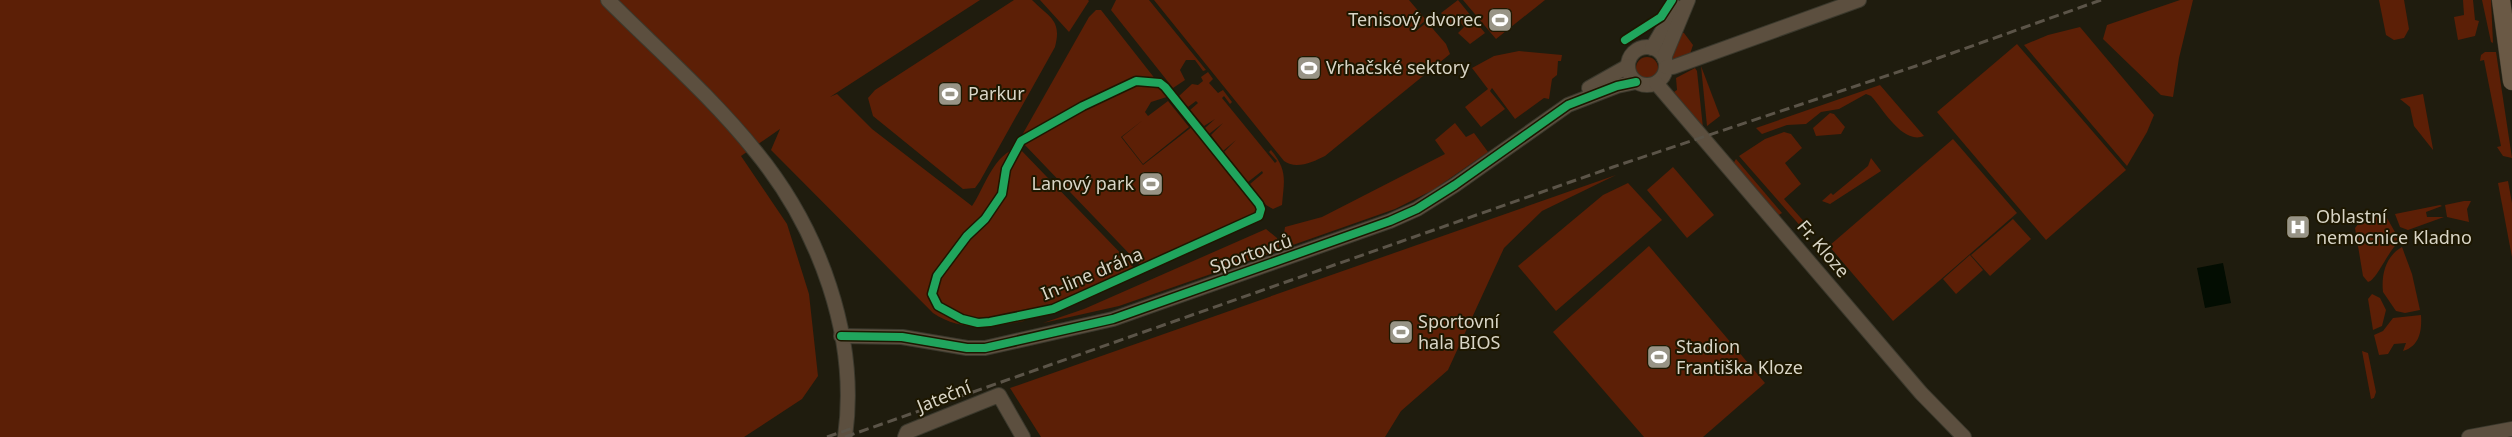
<svg xmlns="http://www.w3.org/2000/svg" width="2512" height="437" viewBox="0 0 2512 437" font-family="'Noto Sans',sans-serif">
  <style>
    .green { fill: #5c1f06 }
    .water { fill: #030d02 }
    .lines { fill: none; stroke-linecap: round; stroke-linejoin: round }
    .minor-casing { stroke: #3b392d; stroke-width: 16 }
    .major-casing { stroke: #3b392d; stroke-width: 19 }
    .minor { stroke: #5c4f3f; stroke-width: 14 }
    .major { stroke: #6a5945; stroke-width: 18 }
    .rail { stroke: #5b5448; stroke-width: 3; stroke-dasharray: 10 5; stroke-linecap: butt }
    .cycleway-casing { stroke: #1d1700; stroke-width: 11 }
    .cycleway { stroke: #20a55d; stroke-width: 8 }
    .labels { text-anchor: middle; stroke-width: 4; stroke-linejoin: round; paint-order: stroke }
    .poi-label { font-size: 18px; fill: #d9d5c6; stroke: #1d1700; text-anchor: start }
    .street-label { font-size: 18px; fill: #d9d5c6; stroke: #1d1700 }
  </style>
  <rect width="100%" height="100%" fill="#1f1c0e"/>
  <g class="green">
    <path d="M 0,0 L 980,0 L 830,97 L 837,94 L 872,129 L 972,206 C 985,187 994,152 1019,148 L 1131,264 L 1135,270 L 1053,307 L 1029,312 L 1024,321 C 992,327 961,332 933,313 L 771,150 L 780,129 L 741,156 L 787,224 L 809,294 L 818,376 L 802,399 L 744,437 L 0,437 Z"/>
    <path d="M 1014,0 L 1032,0 C 1050,18 1062,20 1055,47 L 980,181 L 975,188 L 963,189 L 873,116 L 868,98 L 875,90 Z"/>
    <path d="M 1040,0 L 1088,0 L 1089,1 L 1069,32 Z"/>
    <path d="M 1116,0 L 1149,0 L 1206,70 L 1203,71 L 1195,60 L 1186,60 L 1180,70 L 1185,80 L 1173,88 L 1111,10 Z"/>
    <path d="M 1154,0 L 1409,0 L 1426,20 L 1414,30 L 1416,31 L 1427,22 L 1446,44 L 1450,54 L 1325,156 C 1313,162 1296,170 1284,161 Z"/>
    <path d="M 1458,0 L 1485,33 L 1470,44 L 1458,33 L 1464,27 L 1460,22 L 1453,27 L 1441,13 Z"/>
    <path d="M 1463,0 L 1545,0 L 1496,39 Z"/>
    <path d="M 2180,0 L 2193,0 L 2179,58 L 2173,97 L 2161,95 L 2103,39 L 2107,25 Z"/>
    <path d="M 2379,0 L 2404,0 L 2409,29 L 2404,38 L 2394,40 L 2386,35 Z"/>
    <path d="M 2463,0 L 2473,0 L 2475,20 L 2479,21 L 2475,36 L 2458,40 L 2454,17 L 2464,15 Z"/>
    <path d="M 2482,0 L 2491,0 L 2493,43 L 2491,42 Z"/>
    <path d="M 1096,10 L 1101,10 L 1156,80 L 1133,80 L 1082,104 L 1021,137 L 1089,17 Z"/>
    <path d="M 2080,27 L 2154,115 L 2147,132 L 2127,166 L 2024,45 L 2048,35 Z"/>
    <path d="M 1679,31 L 1684,33 L 1693,45 L 1690,54 L 1670,61 Z"/>
    <path d="M 2017,44 L 2126,170 L 2046,240 L 1937,112 Z"/>
    <path d="M 1519,51 L 1562,55 L 1561,61 L 1558,61 L 1557,75 L 1552,79 L 1549,99 L 1544,98 L 1515,119 L 1492,88 L 1490,91 L 1505,109 L 1481,127 L 1465,107 L 1488,89 L 1472,68 L 1494,56 Z"/>
    <path d="M 2485,52 L 2496,52 L 2512,158 L 2503,156 L 2497,147 L 2501,146 L 2484,60 L 2480,61 L 2481,55 Z"/>
    <circle cx="1647" cy="68" r="11"/>
    <path d="M 1701,66 L 1720,116 L 1707,126 Z"/>
    <path d="M 1695,68 L 1697,71 L 1703,128 L 1674,92 L 1677,90 L 1676,78 Z"/>
    <path d="M 1208,72 L 1213,79 L 1209,83 L 1218,93 L 1223,90 L 1232,102 L 1230,104 L 1224,96 L 1222,98 L 1275,163 L 1277,161 L 1269,152 L 1271,150 C 1288,171 1284,180 1282,205 L 1273,209 L 1266,205 L 1250,184 L 1263,173 L 1262,171 L 1248,182 L 1224,152 L 1236,140 L 1223,151 L 1211,135 L 1223,123 L 1209,134 L 1205,128 L 1215,119 L 1204,126 L 1190,110 L 1198,103 L 1196,101 L 1188,107 L 1179,96 L 1192,84 L 1198,85 L 1203,81 L 1201,77 Z"/>
    <path d="M 1136,84 L 1160,86 L 1170,96 L 1151,102 L 1145,112 L 1148,116 L 1168,101 L 1189,127 L 1143,164 L 1122,137 L 1143,120 L 1121,137 L 1143,165 L 1193,126 L 1255,203 L 1257,209 L 1252,218 L 1142,267 L 1023,143 L 1073,114 Z"/>
    <path d="M 1880,85 L 1924,136 C 1903,145 1883,109 1871,96 L 1866,94 L 1839,109 L 1821,112 L 1806,124 L 1787,125 L 1762,134 L 1756,128 Z"/>
    <path d="M 2423,94 L 2433,149 L 2433,150 L 2414,126 L 2410,107 L 2400,99 Z"/>
    <path d="M 1830,113 L 1834,114 L 1845,127 L 1841,134 L 1816,136 L 1813,128 Z"/>
    <path d="M 1455,123 L 1466,137 L 1474,133 L 1488,152 L 1433,190 L 1395,209 L 1290,246 L 1284,234 L 1285,227 L 1322,217 L 1445,154 L 1435,140 Z"/>
    <path d="M 1784,132 L 1791,134 L 1802,148 L 1785,163 L 1801,184 L 1784,199 L 1807,225 L 1803,229 L 1739,156 L 1765,139 Z"/>
    <path d="M 1953,139 L 2017,213 L 1893,321 L 1829,246 Z"/>
    <path d="M 1871,158 L 1881,171 L 1830,204 L 1822,201 L 1831,193 L 1833,195 L 1868,166 Z"/>
    <path d="M 1736,159 L 1782,213 L 1777,216 L 1733,164 Z"/>
    <path d="M 1673,167 L 1714,215 L 1687,238 L 1647,190 Z"/>
    <path d="M 1616,175 L 1542,211 L 1504,248 L 1448,370 L 1401,411 L 1385,437 L 1041,437 L 1010,388 Z"/>
    <path d="M 2508,181 L 2512,203 L 2512,257 L 2498,183 Z"/>
    <path d="M 1628,183 L 1662,220 L 1556,311 L 1518,266 L 1603,195 Z"/>
    <path d="M 2464,201 L 2471,201 L 2467,209 L 2469,222 L 2447,217 L 2445,205 Z"/>
    <path d="M 2440,205 L 2442,206 L 2426,212 L 2427,217 L 2444,217 L 2408,230 L 2400,227 L 2395,214 Z"/>
    <path d="M 2380,216 L 2387,218 L 2400,241 C 2388,250 2377,280 2368,282 L 2363,276 L 2355,228 L 2361,221 Z"/>
    <path d="M 2013,219 L 2031,239 L 1990,276 L 1971,255 Z"/>
    <path d="M 1266,229 L 1277,238 L 1280,250 L 1119,306 L 1043,323 L 1084,309 Z"/>
    <path d="M 1649,246 L 1765,383 L 1703,437 L 1644,437 L 1553,332 Z"/>
    <path d="M 2402,247 L 2412,274 L 2420,310 L 2405,313 L 2396,311 L 2383,292 C 2381,274 2386,256 2402,247 Z"/>
    <path d="M 1970,255 L 1983,270 L 1956,294 L 1943,279 Z"/>
    <path d="M 2372,294 L 2380,298 L 2386,310 L 2382,326 L 2373,330 L 2368,299 Z"/>
    <path d="M 2421,315 C 2422,330 2420,346 2403,351 L 2406,343 L 2394,344 L 2388,354 L 2379,355 L 2374,335 L 2383,331 L 2393,318 Z"/>
    <path d="M 2362,351 L 2368,353 L 2376,392 L 2374,398 L 2371,399 Z"/>
  </g>
  <path class="water" d="M 2223,263 L 2231,303 L 2205,308 L 2197,268 Z"/>
  <g class="lines">
    <defs>
      <g id="minor">
        <path d="M 608,0 C 657,49 713,98 756,152 C 819,229 859,337 845,437"/>
        <circle cx="1647" cy="66" r="19"/>
        <path d="M 1652,48 L 1676,7"/>
        <path d="M 1664,58 L 1688,0"/>
        <path d="M 1666,67 L 1673,67 L 1859,0"/>
        <path d="M 1656,83 L 1921,393 L 1964,437"/>
        <path d="M 1589,88 L 1628,66"/>
        <path d="M 841,336 L 902,337 L 967,348 L 985,348 L 1113,319 L 1390,221 L 1417,209 L 1455,185 L 1568,105 L 1617,86 L 1636,82"/>
        <path d="M 905,437 L 907,432 L 999,395 L 1023,437"/>
        <path d="M 2469,437 L 2512,429"/>
      </g>
      <path id="major" d="M 2501,0 L 2512,81"/>
    </defs>
    <use href="#minor" class="minor-casing"/>
    <use href="#major" class="major-casing"/>
    <use href="#minor" class="minor"/>
    <use href="#major" class="major"/>
    <g class="rail">
      <path d="M 827,437 L 853,428"/>
      <path d="M 845,437 L 1613,167 L 1916,66 L 2101,0"/>
    </g>
    <defs>
      <g id="cycleway">
        <path d="M 1625,40 L 1661,17 L 1672,0"/>
        <path d="M 1136,81 L 1160,83 L 1165,87 L 1259,204 L 1261,209 L 1259,216 L 1053,309 L 990,322 L 978,323 L 962,319 L 938,306 L 932,294 L 937,276 L 967,236 L 985,219 L 1002,194 L 1006,169 L 1021,141 L 1083,106 Z"/>
        <path d="M 841,336 L 902,337 L 967,348 L 985,348 L 1113,319 L 1390,221 L 1417,209 L 1455,185 L 1568,105 L 1617,86 L 1636,82"/>
      </g>
    </defs>
    <use href="#cycleway" class="cycleway-casing"/>
    <use href="#cycleway" class="cycleway"/>
  </g>
  <defs>
    <symbol id="stadium-square" viewBox="-11 -11 22 22"><rect x="-9" y="-9" width="18" height="18" rx="4" fill="#989486" stroke="#1d1700"/><path d="M0-5a6.5 5 0 1 0 0 10a6.5 5 0 1 0 0-10ZM-3.5-1.8h7v3.6h-7Z" fill="#fff"/></symbol>
    <symbol id="hospital-square" viewBox="-11 -11 22 22"><rect x="-9" y="-9" width="18" height="18" rx="4" fill="#989486" stroke="#1d1700"/><path d="M-5-5h3v3.5h4V-5h3V5h-3V1.5h-4V5h-3Z" fill="#fff"/></symbol>
  </defs>
  <g fill-rule="evenodd">
    <use href="#stadium-square" x="1486" y="6" width="28" height="28"/>
    <use href="#stadium-square" x="1295" y="54" width="28" height="28"/>
    <use href="#stadium-square" x="936" y="80" width="28" height="28"/>
    <use href="#stadium-square" x="1137" y="170" width="28" height="28"/>
    <use href="#hospital-square" x="2284" y="213" width="28" height="28"/>
    <use href="#stadium-square" x="1387" y="318" width="28" height="28"/>
    <use href="#stadium-square" x="1645" y="343" width="28" height="28"/>
  </g>
  <g class="labels">
    <g class="poi-label">
      <text x="1482" y="26" text-anchor="end">Tenisový dvorec</text>
      <text x="1326" y="74">Vrhačské sektory</text>
      <text x="968" y="100">Parkur</text>
      <text x="1134" y="190" text-anchor="end">Lanový park</text>
      <text x="2316" y="223">Oblastní<tspan x="2316" dy="21">nemocnice Kladno</tspan></text>
      <text x="1418" y="328">Sportovní<tspan x="1418" dy="21">hala BIOS</tspan></text>
      <text x="1676" y="353">Stadion<tspan x="1676" dy="21">Františka Kloze</tspan></text>
    </g>
    <g class="street-label">
      <text transform="translate(1823 249) rotate(49)" y="6">Fr. Kloze</text>
      <text transform="translate(1251 254) rotate(-19)" y="6">Sportovců</text>
      <text transform="translate(1092 274) rotate(-23)" y="6">In-line dráha</text>
      <text transform="translate(944 397) rotate(-22)" y="6">Jateční</text>
    </g>
  </g>
</svg>
